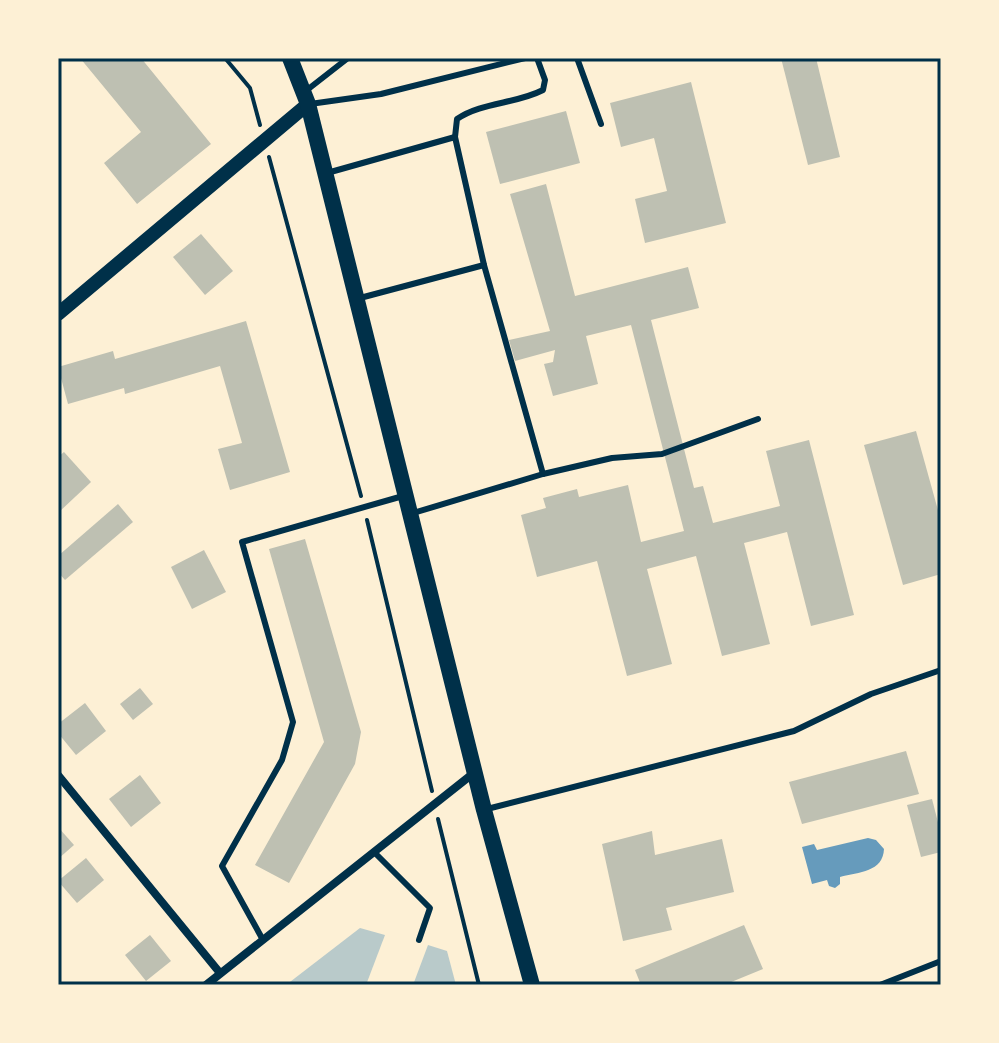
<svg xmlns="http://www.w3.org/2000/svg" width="999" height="1043" viewBox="0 0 999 1043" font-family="Raleway,sans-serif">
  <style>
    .green { fill: #b9caca }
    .water { fill: #669bbc }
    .building { fill: #bec0b2 }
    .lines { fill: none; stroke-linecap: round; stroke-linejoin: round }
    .path { stroke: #003049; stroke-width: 4 }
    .service { stroke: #003049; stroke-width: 6 }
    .minor { stroke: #003049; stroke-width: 8 }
    .tertiary { stroke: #003049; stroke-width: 14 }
    .secondary { stroke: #003049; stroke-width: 16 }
    .neatline { fill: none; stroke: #003049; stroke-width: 3 }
  </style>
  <rect width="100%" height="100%" fill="#fdf0d5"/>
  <g class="green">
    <path d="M 360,928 L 385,935 L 366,985 L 286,985 Z"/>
    <path d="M 428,945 L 447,951 L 456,985 L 413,985 Z"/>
  </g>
  <path class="water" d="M 868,838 L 876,840 L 884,849 C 883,872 859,872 840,877 L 840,884 L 835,888 L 829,886 L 827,880 L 812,884 L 802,847 L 814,844 L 817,850 Z"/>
  <g class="building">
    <path d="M 80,58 L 141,58 L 211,144 L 137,204 L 104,163 L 141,132 Z"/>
    <path d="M 781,58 L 816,58 L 840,157 L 808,165 Z"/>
    <path d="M 691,82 L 726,223 L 645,243 L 635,199 L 667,191 L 654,138 L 621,147 L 610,103 Z"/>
    <path d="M 566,111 L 580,163 L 500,184 L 486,132 Z"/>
    <path d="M 546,184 L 575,296 L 688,267 L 699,308 L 651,320 L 694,488 L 703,486 L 713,523 L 780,506 L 766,451 L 809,440 L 854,615 L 811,626 L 787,532 L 744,543 L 770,644 L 722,656 L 696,556 L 647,569 L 672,664 L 627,676 L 597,561 L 537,577 L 521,515 L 546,508 L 543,498 L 577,489 L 579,497 L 628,485 L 641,542 L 684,531 L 631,325 L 586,336 L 598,384 L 553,396 L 544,364 L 553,362 L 555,350 L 515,361 L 509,340 L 550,331 L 510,194 Z"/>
    <path d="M 201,234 L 233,271 L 205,295 L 173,257 Z"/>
    <path d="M 246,321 L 290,472 L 230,490 L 218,449 L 242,443 L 220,366 L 125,394 L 124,388 L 68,404 L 58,367 L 113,351 L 115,359 Z"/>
    <path d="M 916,431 L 941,521 L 941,574 L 903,585 L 864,445 Z"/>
    <path d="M 64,452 L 91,482 L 58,513 L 58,457 Z"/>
    <path d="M 118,504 L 133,522 L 65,580 L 58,572 L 58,556 Z"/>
    <path d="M 305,539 L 361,732 L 355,764 L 289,883 L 255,865 L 324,742 L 269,549 Z"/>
    <path d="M 204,550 L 226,592 L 192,609 L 171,567 Z"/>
    <path d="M 140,688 L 153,704 L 133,720 L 120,704 Z"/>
    <path d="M 85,703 L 106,731 L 76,755 L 58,733 L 58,724 Z"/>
    <path d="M 906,751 L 919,794 L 802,824 L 789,782 Z"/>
    <path d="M 140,775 L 161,803 L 131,827 L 109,799 Z"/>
    <path d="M 932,799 L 941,834 L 941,852 L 921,857 L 907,805 Z"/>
    <path d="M 58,827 L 74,845 L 58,859 Z"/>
    <path d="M 652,831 L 655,855 L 722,839 L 734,892 L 666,908 L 672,930 L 623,941 L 602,844 Z"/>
    <path d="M 86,858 L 104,880 L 77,903 L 58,881 Z"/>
    <path d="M 744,925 L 763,969 L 724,985 L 641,985 L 635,970 Z"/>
    <path d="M 150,935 L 171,961 L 146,981 L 125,955 Z"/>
  </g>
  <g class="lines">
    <g class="path">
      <path d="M 225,58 L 250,88 L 260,125"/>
      <path d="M 269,157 L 361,496"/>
      <path d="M 367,520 L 432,791"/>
      <path d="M 438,819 L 479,985"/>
    </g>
    <g class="service">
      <path d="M 577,58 L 601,124"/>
      <path d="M 307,90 L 348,58"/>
      <path d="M 310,104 L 381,94 L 525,58"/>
      <path d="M 455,137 L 457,119 C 482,102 516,104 543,90 L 545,80 L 537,58"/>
      <path d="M 327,173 L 455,137 L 484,265 L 543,474"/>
      <path d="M 360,298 L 484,265"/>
      <path d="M 410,514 L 543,474 L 612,458 L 662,454 L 758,419"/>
      <path d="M 487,809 L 794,731 L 871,694 L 941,670"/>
      <path d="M 374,852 L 430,908 L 419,940"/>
      <path d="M 263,940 L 222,866 L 282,760 L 293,722 L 242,542 L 403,496"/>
      <path d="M 880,985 L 941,961"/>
    </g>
    <g class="minor">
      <path d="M 58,775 L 220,973"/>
      <path d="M 206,985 L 475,772"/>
    </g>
    <path class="tertiary" d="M 58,314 L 308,104"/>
    <path class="secondary" d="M 290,58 L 308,104 L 484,810 L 532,985"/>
  </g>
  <rect width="999" height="1043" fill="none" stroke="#fdf0d5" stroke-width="120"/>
  <rect x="60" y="60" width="879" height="923" class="neatline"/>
</svg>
